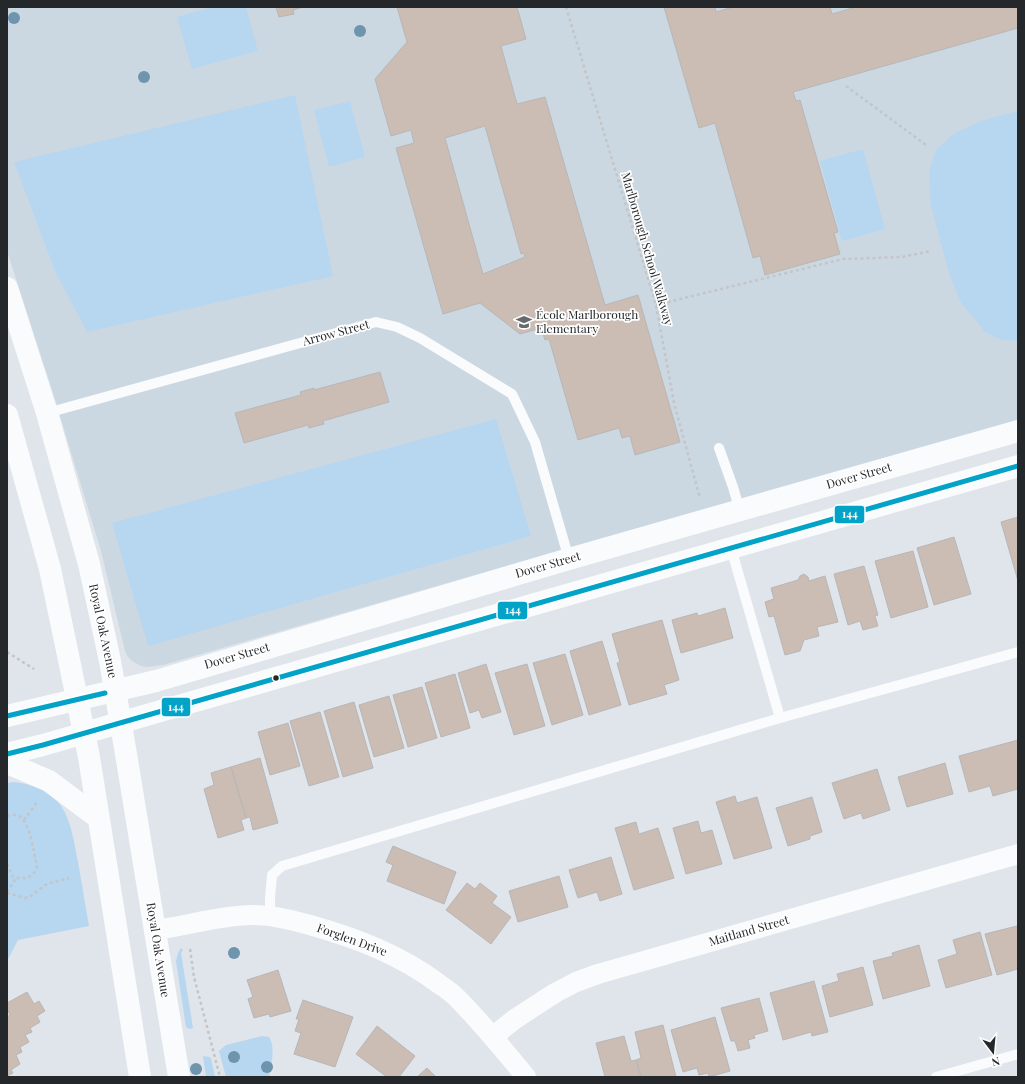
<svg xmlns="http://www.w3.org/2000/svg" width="1025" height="1084" viewBox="0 0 1025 1084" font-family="'Playfair Display',serif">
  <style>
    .built { fill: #ccd8e1 }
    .green { fill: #b7d6f0 }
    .building { fill: #cbbcb4; stroke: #b7b7b8; fill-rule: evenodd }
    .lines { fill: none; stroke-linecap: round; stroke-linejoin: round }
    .path { stroke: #c3c5c7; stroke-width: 2.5; stroke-dasharray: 3 3; stroke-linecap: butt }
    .lane { stroke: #fafbfc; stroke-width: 10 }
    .street { stroke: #fafbfc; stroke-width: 20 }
    .secondary { stroke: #fafbfc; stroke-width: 22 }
    .bus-1-casing { stroke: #fff; stroke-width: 8 }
    .bus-1 { stroke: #02a3c6; stroke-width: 5 }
    .tree { fill: #6e94ae }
    .bus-dot { fill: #24282b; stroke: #fff; stroke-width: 1.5 }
    .labels { text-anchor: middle; stroke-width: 3.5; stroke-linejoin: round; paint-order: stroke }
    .street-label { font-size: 12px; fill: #24282b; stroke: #fff }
    .poi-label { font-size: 12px; fill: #24282b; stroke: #fff; text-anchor: start }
    .line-badge { stroke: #fff; stroke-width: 1.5 }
    .badge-label { font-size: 11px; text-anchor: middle; font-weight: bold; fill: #fff }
  </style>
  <rect width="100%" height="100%" fill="#dfe5ea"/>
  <path class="built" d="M 7,7 L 1018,7 L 1018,420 L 704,509 L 163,665 L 147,667 L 141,666 L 132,661 L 128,657 L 125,651 L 101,551 L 53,393 L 7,251 Z"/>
  <g class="green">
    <path d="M 212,7 L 246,7 L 258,51 L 192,69 L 177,17 Z"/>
    <path d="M 295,95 L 333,276 L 87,332 L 55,271 L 14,162 Z"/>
    <path d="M 350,101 L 365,157 L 329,167 L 314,110 Z"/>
    <path d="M 1018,111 L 1018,341 L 1002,340 L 985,332 L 960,301 L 948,270 L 930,202 L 929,171 L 936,150 L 955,133 L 984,120 Z"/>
    <path d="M 863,149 L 885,229 L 842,241 L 820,161 Z"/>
    <path d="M 496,419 L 531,536 L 148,646 L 112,523 Z"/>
    <path d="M 14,782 C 66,789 70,818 78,862 C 82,884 85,905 89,926 L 18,940 L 7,961 L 7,783 Z"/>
    <path d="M 181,948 L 183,950 L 181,953 L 193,1028 L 190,1029 L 186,1027 L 176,961 L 178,953 Z"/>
    <path d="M 262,1036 L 269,1037 C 276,1048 271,1064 269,1077 L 226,1077 L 219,1051 L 226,1045 Z"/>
    <path d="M 203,1056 L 209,1057 L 211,1058 L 215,1077 L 206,1077 Z"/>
  </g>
  <g class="building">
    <path d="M 276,7 L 303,7 L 293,10 L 294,14 L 279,17 Z"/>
    <path d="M 397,7 L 517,7 L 526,39 L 501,46 L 517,104 L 545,97 L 605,305 L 638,295 L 680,442 L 635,455 L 630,436 L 622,438 L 619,428 L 578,440 L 549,339 L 545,340 L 541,328 L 520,334 L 480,303 L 443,314 L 396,148 L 414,143 L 411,130 L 391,136 L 375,79 L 407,42 ZM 485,126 L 521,254 L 524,253 L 525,257 L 483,274 L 445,138 Z"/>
    <path d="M 664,7 L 715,7 L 716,12 L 733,7 L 830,7 L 832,14 L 856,7 L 1018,7 L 1018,28 L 793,92 L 796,101 L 800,100 L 838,232 L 834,233 L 840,254 L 765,275 L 760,256 L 753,258 L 715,123 L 699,128 Z"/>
    <path d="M 380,372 L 389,402 L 323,421 L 324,424 L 309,428 L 308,425 L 244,443 L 235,413 L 301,395 L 300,392 L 314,388 L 314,390 Z"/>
    <path d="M 1018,517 L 1018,581 L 1001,522 Z"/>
    <path d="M 954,537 L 971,594 L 934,605 L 917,548 Z"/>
    <path d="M 913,551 L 928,607 L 891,618 L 875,561 Z"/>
    <path d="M 864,566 L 878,615 L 875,616 L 878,626 L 863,630 L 860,621 L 848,625 L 834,574 Z"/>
    <path d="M 804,574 L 808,577 L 809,581 L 825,576 L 838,622 L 817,627 L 819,636 L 804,640 L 800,651 L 785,655 L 774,616 L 769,617 L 765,602 L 774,599 L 771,588 L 798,580 L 800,576 Z"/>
    <path d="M 725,608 L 733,638 L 681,653 L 672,620 L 697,613 L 698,616 Z"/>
    <path d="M 662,620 L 679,680 L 664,685 L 667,694 L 629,705 L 617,663 L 620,662 L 612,634 Z"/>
    <path d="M 602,641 L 621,705 L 589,715 L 570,651 Z"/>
    <path d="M 565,654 L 583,715 L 552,725 L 533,663 Z"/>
    <path d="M 486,664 L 501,712 L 482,718 L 479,710 L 470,713 L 458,673 Z"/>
    <path d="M 527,664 L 545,726 L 514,735 L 495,673 Z"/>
    <path d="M 455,674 L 470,728 L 441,737 L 425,683 Z"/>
    <path d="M 422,687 L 437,738 L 408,747 L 393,695 Z"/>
    <path d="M 389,696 L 404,748 L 374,757 L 359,705 Z"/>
    <path d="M 354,702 L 373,768 L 343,777 L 324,711 Z"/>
    <path d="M 320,712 L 339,777 L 309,786 L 290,721 Z"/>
    <path d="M 288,723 L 300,766 L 270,775 L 258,732 Z"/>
    <path d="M 1018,740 L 1018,789 L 993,796 L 990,786 L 969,792 L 959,756 Z"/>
    <path d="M 260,758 L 278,823 L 253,830 L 250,817 L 246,818 L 231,767 Z"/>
    <path d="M 945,763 L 953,794 L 907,807 L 898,777 Z"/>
    <path d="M 231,767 L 246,818 L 241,820 L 244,830 L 218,838 L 204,789 L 214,785 L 211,773 Z"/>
    <path d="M 877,769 L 890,810 L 863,819 L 861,813 L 844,819 L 832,783 Z"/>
    <path d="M 735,796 L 737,803 L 757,797 L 772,848 L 734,859 L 716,802 Z"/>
    <path d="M 812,797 L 822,832 L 810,836 L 810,839 L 788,846 L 776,808 Z"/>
    <path d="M 698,821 L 701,833 L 712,830 L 722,864 L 686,874 L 673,828 Z"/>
    <path d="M 636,822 L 639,834 L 658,828 L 674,878 L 634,890 L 615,828 Z"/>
    <path d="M 393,846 L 456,872 L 444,904 L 387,881 L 393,865 L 386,862 Z"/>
    <path d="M 611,857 L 622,894 L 600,901 L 597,892 L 578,898 L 569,870 Z"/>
    <path d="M 559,876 L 568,907 L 518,922 L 509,891 Z"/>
    <path d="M 467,883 L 475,889 L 480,883 L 497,896 L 492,903 L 511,917 L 491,944 L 446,910 Z"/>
    <path d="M 1017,926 L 1018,931 L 1018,969 L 997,975 L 985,934 Z"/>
    <path d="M 980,932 L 992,975 L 946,988 L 938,960 L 957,954 L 953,940 Z"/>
    <path d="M 919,945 L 930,986 L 883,999 L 873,961 L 893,956 L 892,953 Z"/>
    <path d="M 863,967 L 873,1005 L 830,1017 L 822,986 L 839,981 L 837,974 Z"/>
    <path d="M 278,970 L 291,1011 L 270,1017 L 269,1014 L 254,1018 L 248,999 L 253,997 L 247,980 Z"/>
    <path d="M 814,981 L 828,1032 L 812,1036 L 811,1032 L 783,1040 L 770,993 Z"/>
    <path d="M 27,992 L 34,1004 L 39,1001 L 45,1011 L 37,1016 L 40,1022 L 30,1028 L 32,1032 L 25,1035 L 29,1042 L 20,1047 L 22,1052 L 16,1055 L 20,1064 L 11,1070 L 13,1073 L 7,1076 L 7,1017 L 10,1015 L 7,1009 L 7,1003 Z"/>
    <path d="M 759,998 L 768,1031 L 754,1035 L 755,1038 L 748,1040 L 750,1048 L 738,1051 L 735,1041 L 731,1041 L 721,1008 Z"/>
    <path d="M 303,1000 L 353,1017 L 335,1067 L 294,1054 L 301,1033 L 295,1031 L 299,1019 L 296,1019 Z"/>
    <path d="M 715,1017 L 730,1071 L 709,1077 L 708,1073 L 699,1075 L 697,1068 L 683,1072 L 671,1030 Z"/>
    <path d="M 663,1025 L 676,1077 L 641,1077 L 636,1060 L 641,1058 L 635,1032 Z"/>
    <path d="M 377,1026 L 415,1056 L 399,1077 L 387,1077 L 356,1054 Z"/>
    <path d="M 624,1036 L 631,1061 L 636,1060 L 641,1077 L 605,1077 L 596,1043 Z"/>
    <path d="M 427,1068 L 436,1077 L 417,1077 Z"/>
  </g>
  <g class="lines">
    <g class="path">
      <path d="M 566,7 L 656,305 L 674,403 L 700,498"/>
      <path d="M 846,86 L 926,145"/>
      <path d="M 656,305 L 843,259 L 902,257 L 931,251"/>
      <path d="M 7,652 L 34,669"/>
      <path d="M 7,816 C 11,815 15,814 19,816 C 30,822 34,854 37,866 C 35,878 22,881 12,876 L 7,863"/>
      <path d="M 24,820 L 38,801"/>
      <path d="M 7,892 L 16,878"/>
      <path d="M 7,893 L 25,898 L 31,896 L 47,884 L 69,878"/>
      <path d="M 190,949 L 194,977 L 220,1077"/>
    </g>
    <g class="lane">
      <path d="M 47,413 L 376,322 L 397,327 L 420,338 L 512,394 L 535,442 L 569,559"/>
      <path d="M 719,448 L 733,487 L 740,511"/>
      <path d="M 731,548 L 780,718"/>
      <path d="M 270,916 L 270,898 L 272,875 L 282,866 L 780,718 L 1018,652"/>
      <path d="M 936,1077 L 1018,1054"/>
    </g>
    <g class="street">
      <path d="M 155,930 C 168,928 181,926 194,923 C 213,919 233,915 254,915 C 273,915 292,920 310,925 C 356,938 401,955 439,984 C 445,988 451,992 456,997 C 481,1022 504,1050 526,1077"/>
      <path d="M 493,1037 L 506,1026 L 515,1019 L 555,993 L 576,982 L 598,974 L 1018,854"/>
    </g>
    <g class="secondary">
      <path d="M 7,288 L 47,413 L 89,564 L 110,661 L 125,748 L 179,1077"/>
      <path d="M 7,415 L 50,569 L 69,660 L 89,757 L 140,1077"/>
      <path d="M 7,716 L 156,681 L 569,559 L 1018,431"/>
      <path d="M 7,754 L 43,745 L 164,710 L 1018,466"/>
      <path d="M 7,763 L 49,781 L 97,817"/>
    </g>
    <defs>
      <g id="bus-1">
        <path d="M 7,716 L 105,693"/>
        <path d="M 7,754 L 43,745 L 1018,466"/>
      </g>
    </defs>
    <use href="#bus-1" class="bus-1-casing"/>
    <use href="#bus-1" class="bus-1"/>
  </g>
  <g class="tree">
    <circle cx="14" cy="18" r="6"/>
    <circle cx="360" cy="31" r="6"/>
    <circle cx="144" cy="77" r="6"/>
    <circle cx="234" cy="953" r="6"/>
    <circle cx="234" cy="1057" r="6"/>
    <circle cx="267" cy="1067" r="6"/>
    <circle cx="196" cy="1069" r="6"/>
  </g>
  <defs>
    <symbol id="school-bare" viewBox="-9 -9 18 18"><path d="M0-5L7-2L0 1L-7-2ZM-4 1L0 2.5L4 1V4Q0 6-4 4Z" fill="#656a6e" stroke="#fff" stroke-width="2.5" paint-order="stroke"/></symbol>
  </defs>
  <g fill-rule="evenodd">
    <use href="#school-bare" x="513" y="311" width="22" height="22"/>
  </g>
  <circle class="bus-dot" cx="276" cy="678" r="3.5"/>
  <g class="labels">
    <g class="street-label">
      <text transform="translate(647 249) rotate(74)" y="4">Marlborough School Walkway</text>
      <text transform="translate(336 333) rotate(-15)" y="4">Arrow Street</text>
      <text transform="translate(859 476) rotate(-16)" y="4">Dover Street</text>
      <text transform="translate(548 565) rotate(-16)" y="4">Dover Street</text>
      <text transform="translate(103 631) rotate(78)" y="4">Royal Oak Avenue</text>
      <text transform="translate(237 656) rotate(-16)" y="4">Dover Street</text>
      <text transform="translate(749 931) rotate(-16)" y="4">Maitland Street</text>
      <text transform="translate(352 940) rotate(20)" y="4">Forglen Drive</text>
      <text transform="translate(158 950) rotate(81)" y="4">Royal Oak Avenue</text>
    </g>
    <g class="poi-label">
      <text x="536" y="319">École Marlborough<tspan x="536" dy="14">Elementary</tspan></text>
    </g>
  </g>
  <g class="line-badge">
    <rect x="834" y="505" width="31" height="19" rx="4" fill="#02a3c6"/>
    <rect x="497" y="601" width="31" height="19" rx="4" fill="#02a3c6"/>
    <rect x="161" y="697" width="30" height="20" rx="4" fill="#02a3c6"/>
  </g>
  <g class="badge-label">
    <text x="850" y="518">144</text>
    <text x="513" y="614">144</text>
    <text x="176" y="711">144</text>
  </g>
  <rect width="1025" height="1084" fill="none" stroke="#24282b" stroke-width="16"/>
  <g transform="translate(993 1052) rotate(164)" stroke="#ffffff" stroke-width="3" paint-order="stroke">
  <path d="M0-3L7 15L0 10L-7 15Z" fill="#24282b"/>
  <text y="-6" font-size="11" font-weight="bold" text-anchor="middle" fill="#24282b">N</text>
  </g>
</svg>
